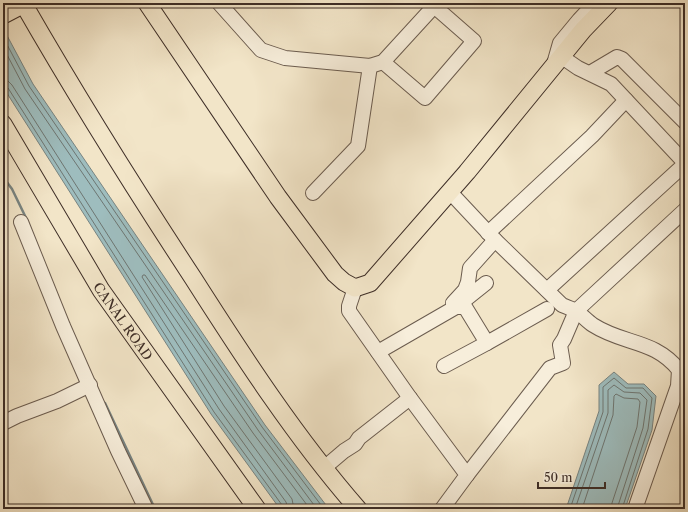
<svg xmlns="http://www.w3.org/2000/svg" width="688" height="512" viewBox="0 0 688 512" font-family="'Libre Caslon Text',serif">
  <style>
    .water { fill: #9ebdbe; stroke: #788482 }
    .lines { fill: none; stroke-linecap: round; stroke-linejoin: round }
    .shore { stroke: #6e7672; stroke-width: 1 }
    .stream { stroke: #788482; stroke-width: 2.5 }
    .minor-casing { stroke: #6b5c4f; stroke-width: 16 }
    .major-casing { stroke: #3e2e27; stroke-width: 19 }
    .minor { stroke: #f7eedb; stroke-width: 14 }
    .major { stroke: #f2e5c8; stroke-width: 17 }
    .labels { text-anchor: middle; stroke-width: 3; stroke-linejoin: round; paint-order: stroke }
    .street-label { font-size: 13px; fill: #3e2e27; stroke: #f7eedb }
  </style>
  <rect width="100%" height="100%" fill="#f2e5c8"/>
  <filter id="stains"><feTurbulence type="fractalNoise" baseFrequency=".005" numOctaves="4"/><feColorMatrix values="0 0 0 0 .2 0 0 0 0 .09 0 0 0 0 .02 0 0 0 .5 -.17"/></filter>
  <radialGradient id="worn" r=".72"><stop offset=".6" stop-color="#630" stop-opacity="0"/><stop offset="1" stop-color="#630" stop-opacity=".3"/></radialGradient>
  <g class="water">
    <path d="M 3,28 L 33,84 L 265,425 L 329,509 L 280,509 L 211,414 L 3,87 Z"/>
    <path d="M 614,372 L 628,384 L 644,384 L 656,396 L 652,430 L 625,509 L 566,509 L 599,411 L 599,385 Z"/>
  </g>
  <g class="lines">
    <g class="shore">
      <path d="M 3,37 L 29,86 L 262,427 L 324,509"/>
      <path d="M 3,47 L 25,89 L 258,430 L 317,509"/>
      <path d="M 3,80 L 8,81 L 12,85 L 219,409 L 286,502 L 288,509"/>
      <path d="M 3,85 L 8,88 L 214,412 L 282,505 L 283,509"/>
      <path d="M 294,509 L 292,499 L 224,406 L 142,277 L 143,275 L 145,275 L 253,433 L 310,509"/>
      <path d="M 570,509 L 603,412 L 603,387 L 614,378 L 626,388 L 643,388 L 652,398 L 648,429 L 622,509"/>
      <path d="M 575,509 L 608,413 L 608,390 L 614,385 L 624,392 L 640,393 L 647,400 L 643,428 L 617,509"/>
      <path d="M 582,509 L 613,415 L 614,396 L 616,394 L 624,398 L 638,399 L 640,402 L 637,427 L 612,503 L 611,509"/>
    </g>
    <g class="stream">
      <path d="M 3,177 L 12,189 L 28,222"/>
      <path d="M 105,403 L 155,509"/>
    </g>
    <defs>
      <g id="minor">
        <path d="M 219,3 L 261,50 L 285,58 L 370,66 L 383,62 L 437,3"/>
        <path d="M 562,57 L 578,68 L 611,84 L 685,163"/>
        <path d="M 383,62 L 425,98 L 474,41 L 434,6"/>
        <path d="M 554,64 L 560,43 L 579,20 L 595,3"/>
        <path d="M 590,73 L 617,57 L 622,59 L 685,122"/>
        <path d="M 450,192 L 495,240 L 562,305 C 567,307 572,309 576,311 C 582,315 587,321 593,325 C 624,345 654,339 679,370 L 678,386 L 635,509"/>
        <path d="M 313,193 L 358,146 L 370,66"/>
        <path d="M 21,222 L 63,326 L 118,451 L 146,509"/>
        <path d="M 488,233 L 592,136 L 626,100"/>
        <path d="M 486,283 L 456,307 L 453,303 L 465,290 L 468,282 L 470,268 L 495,240"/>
        <path d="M 355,288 L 349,306 L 349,311 L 410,398 L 467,475 L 442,509"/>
        <path d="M 547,290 L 685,164"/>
        <path d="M 378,352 L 456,307 L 465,307 L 487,343 L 547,309"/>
        <path d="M 444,366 L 487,343"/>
        <path d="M 3,423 L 17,416 L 57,401 L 90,385"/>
        <path d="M 324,468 L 344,451 L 355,444 L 359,438 L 410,398"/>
        <path d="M 467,475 L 550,368 L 563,363 L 560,345 L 564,339 L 576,311 L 685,210"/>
      </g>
      <g id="major">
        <path d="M 23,3 C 77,97 134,188 193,278 C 244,358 296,438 358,509"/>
        <path d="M 147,3 L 278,197 L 335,274 L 344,282 L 355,288 L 370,283 L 467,172 L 583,30 L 609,3"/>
        <path d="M 3,15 L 24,4"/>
        <path id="s1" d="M 3,124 L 101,290 L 257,509"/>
      </g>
    </defs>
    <use href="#minor" class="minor-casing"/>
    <use href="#major" class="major-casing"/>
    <use href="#minor" class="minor"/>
    <use href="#major" class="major"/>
  </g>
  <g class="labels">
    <g class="street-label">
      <text dy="5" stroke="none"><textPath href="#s1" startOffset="231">CANAL ROAD</textPath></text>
    </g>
  </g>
  <rect width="688" height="512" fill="none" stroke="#f2e5c8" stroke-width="16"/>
  <rect x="4" y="4" width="680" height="504" fill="none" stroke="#3e2e27" stroke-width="2"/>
  <rect x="8" y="8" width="672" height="496" fill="none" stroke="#3e2e27"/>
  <path d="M538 482v6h67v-6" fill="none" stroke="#3e2e27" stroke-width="2"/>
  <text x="544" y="482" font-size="12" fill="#3e2e27" stroke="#f7eedb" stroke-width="3" paint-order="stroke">50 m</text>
  <rect width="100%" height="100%" filter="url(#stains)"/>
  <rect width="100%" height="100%" fill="url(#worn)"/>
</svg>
